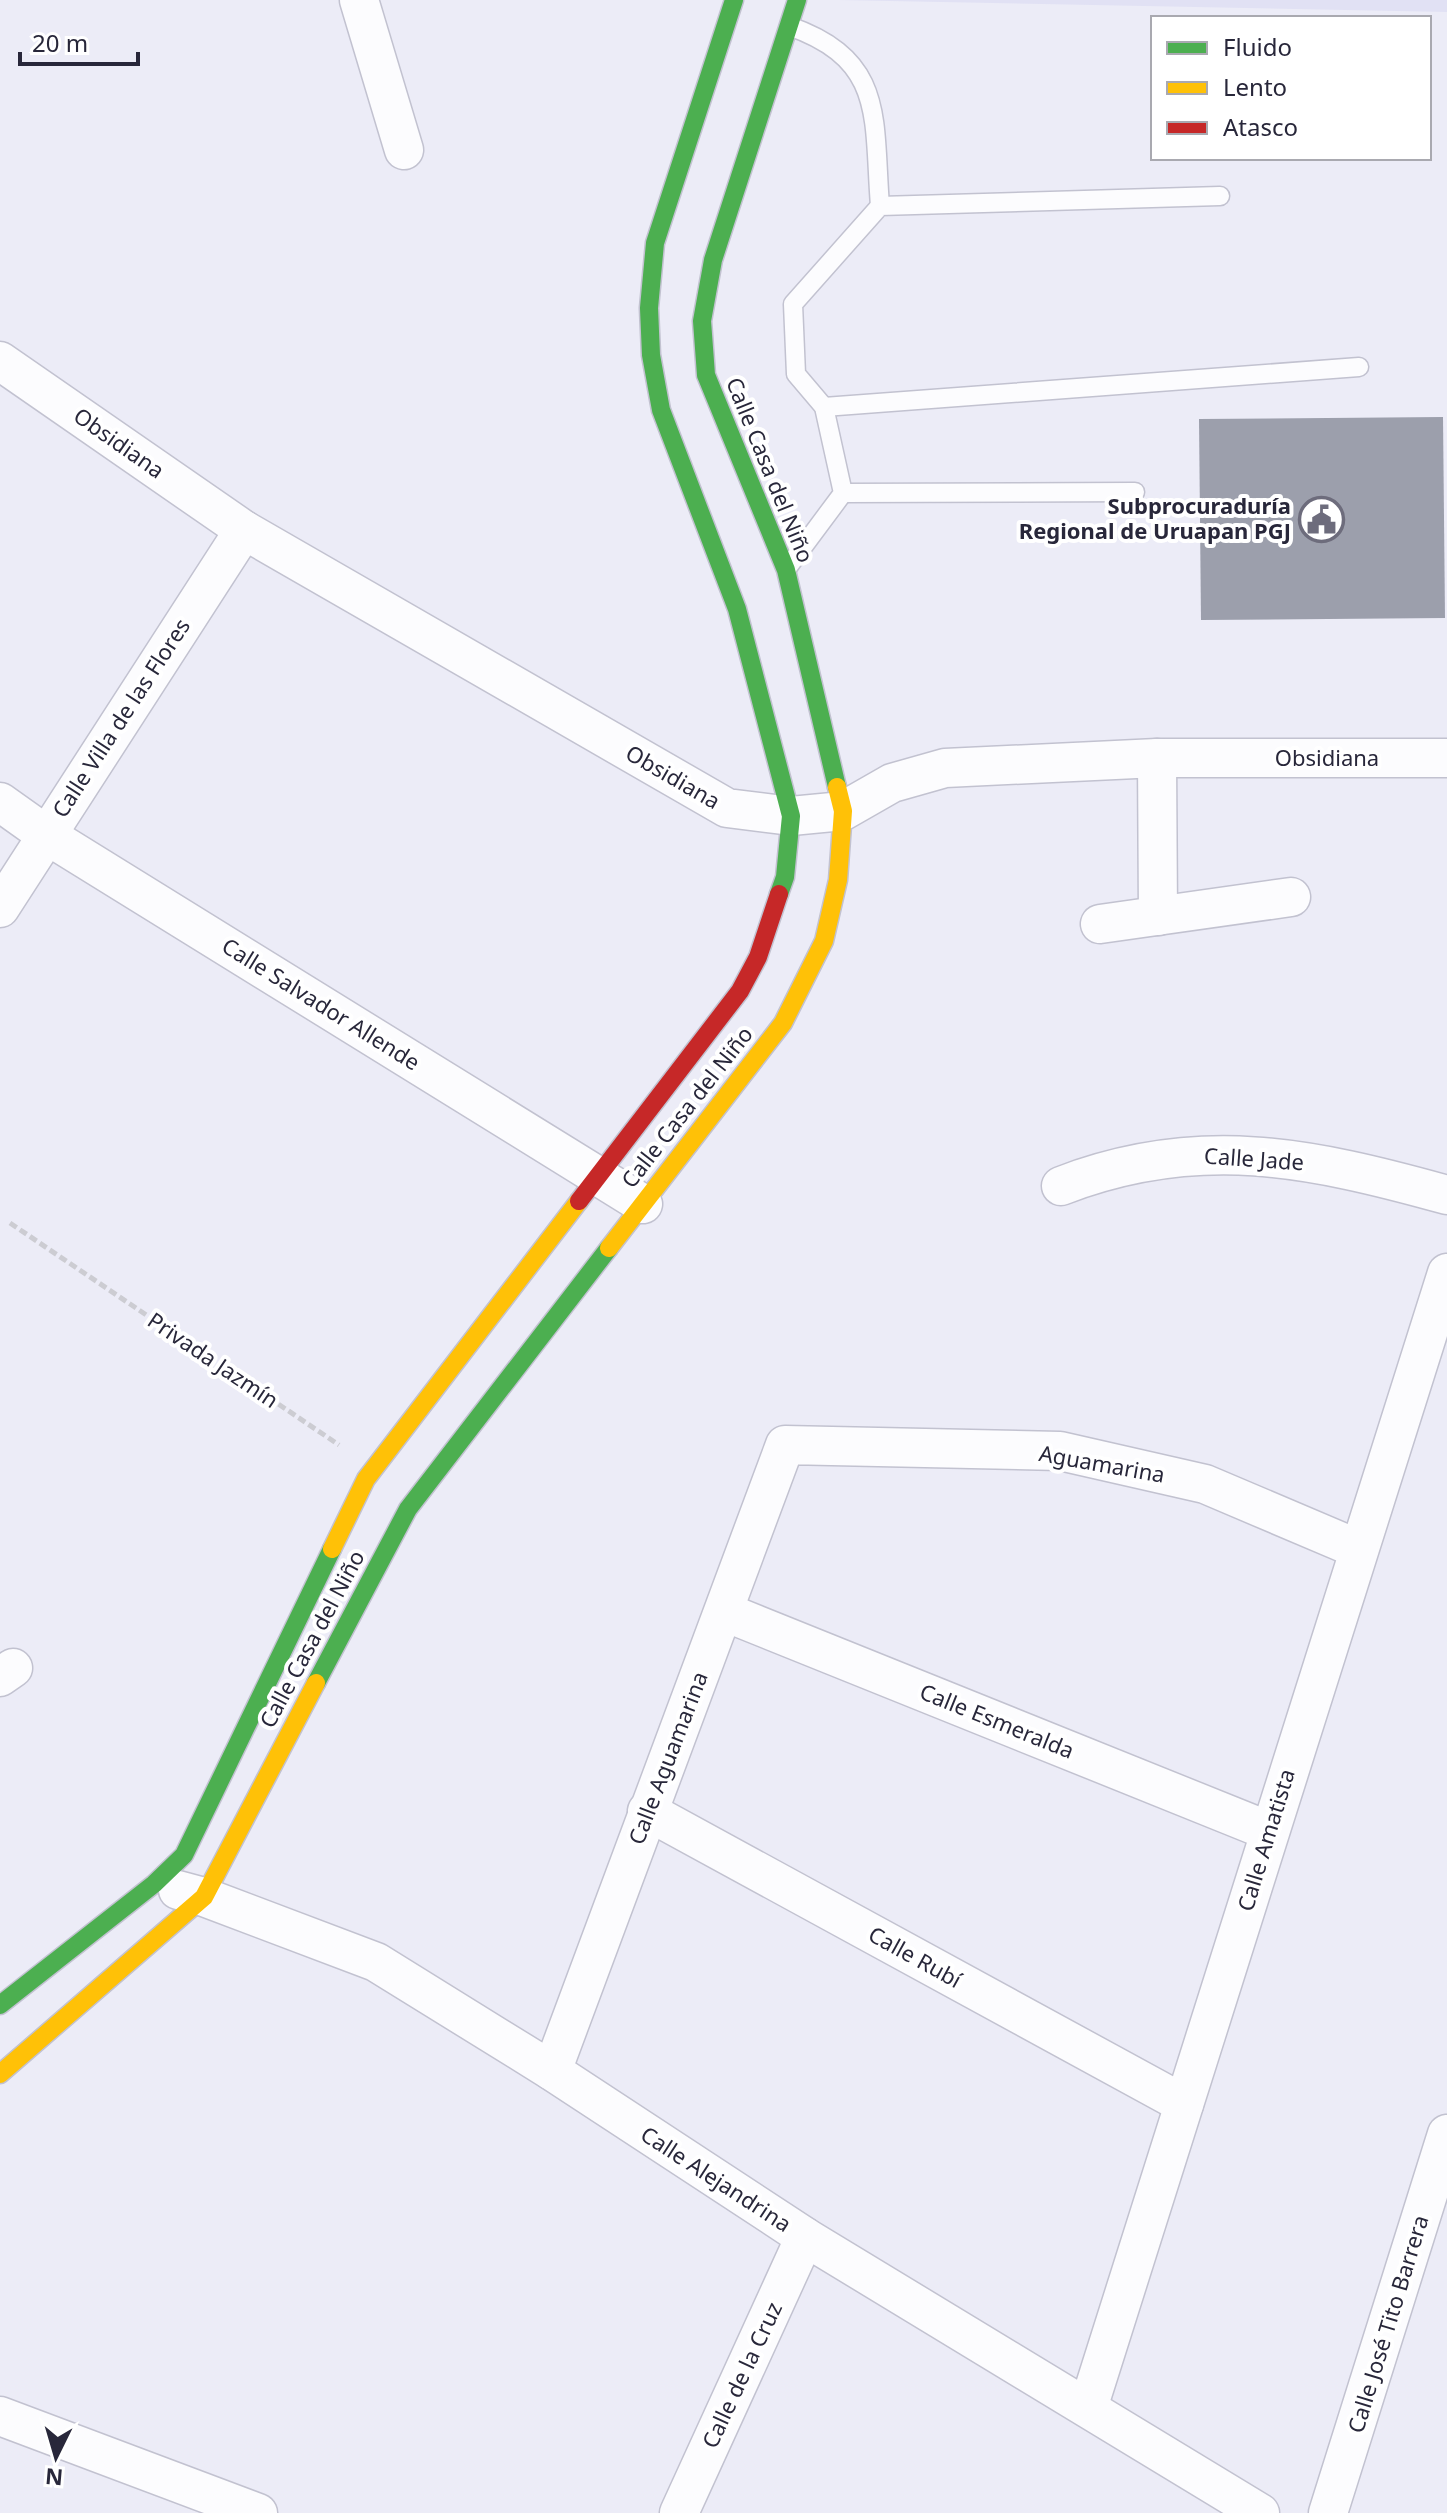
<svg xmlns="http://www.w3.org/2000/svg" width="1447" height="2513" viewBox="0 0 1447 2513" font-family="'Noto Sans',sans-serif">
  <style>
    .built { fill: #e1e1f4 }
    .building { fill: #9c9fac }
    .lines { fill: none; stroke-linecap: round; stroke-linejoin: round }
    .lane-casing { stroke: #c2c2d0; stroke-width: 21 }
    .street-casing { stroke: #c2c2d0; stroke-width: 41 }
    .fast-casing { stroke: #c2c2d0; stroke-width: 21 }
    .slow-casing { stroke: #c2c2d0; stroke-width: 21 }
    .jam-casing { stroke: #c2c2d0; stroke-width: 21 }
    .path { stroke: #ccccd2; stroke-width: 5; stroke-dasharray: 8 4; stroke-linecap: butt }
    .lane { stroke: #fcfcfe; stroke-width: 18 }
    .street { stroke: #fcfcfe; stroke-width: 38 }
    .fast { stroke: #4caf50; stroke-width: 18 }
    .slow { stroke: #ffc107; stroke-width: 18 }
    .jam { stroke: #c62828; stroke-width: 18 }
    .labels { text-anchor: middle; stroke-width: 8; stroke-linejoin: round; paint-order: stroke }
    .street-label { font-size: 22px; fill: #28273a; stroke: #fff }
    .poi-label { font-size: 22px; font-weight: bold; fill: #28273a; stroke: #fff; text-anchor: end }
  </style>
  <rect width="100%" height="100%" fill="#ececf7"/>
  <path class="built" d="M 838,0 L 1447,0 L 1447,12 Z"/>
  <path class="building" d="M 1443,417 L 1445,618 L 1201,620 L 1199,419 Z"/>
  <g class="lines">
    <defs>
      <g id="lane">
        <path d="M 789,26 C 886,60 873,118 880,206"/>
        <path d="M 824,407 L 1359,367"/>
        <path d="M 843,493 L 1135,492"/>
        <path d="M 788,567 L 843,493 L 824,407 L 796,374 L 793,304 L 880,206 L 1220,196"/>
      </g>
      <g id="street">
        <path d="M 359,0 L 404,150"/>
        <path d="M 0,361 L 244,530 L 727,808 L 791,816 L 843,811 L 892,783 L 945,768 L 1157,758 L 1447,758"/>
        <path d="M 1157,758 L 1158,916"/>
        <path d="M 0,802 L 45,834 L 643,1204"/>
        <path d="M 0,908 L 244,530"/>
        <path d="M 1100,924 L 1291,897"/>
        <path d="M 1061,1186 C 1198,1133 1310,1157 1447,1195"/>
        <path d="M 725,1612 L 1269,1831"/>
        <path d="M 0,1677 L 13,1668"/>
        <path d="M 647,1811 L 1184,2104"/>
        <path d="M 178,1890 L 204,1897 L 376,1962 L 552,2071 L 805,2237 L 1260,2513"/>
        <path d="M 552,2071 L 785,1445 L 1060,1451 L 1205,1484 L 1358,1549"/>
        <path d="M 1088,2408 L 1447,1273"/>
        <path d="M 0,2416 L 258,2513"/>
        <path d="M 679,2513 L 805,2237"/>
        <path d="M 1328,2513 L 1447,2134"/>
      </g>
      <g id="fast">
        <path d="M 734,0 L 655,243 L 649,308 L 651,355 L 661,410 L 737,609 L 791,816 L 785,877 L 779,894"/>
        <path d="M 797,0 L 713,260 L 702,321 L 706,375 L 786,570 L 837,787"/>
        <path d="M 316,1683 L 408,1509 L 609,1248"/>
        <path d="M 0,2005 L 154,1884 L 184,1855 L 332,1549"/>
      </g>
      <g id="slow">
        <path d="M 609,1248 L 783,1023 L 824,941 L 838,880 L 843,811 L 837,787"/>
        <path d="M 332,1549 L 366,1479 L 579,1201"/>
        <path d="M 0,2074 L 204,1897 L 316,1683"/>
      </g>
      <path id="jam" d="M 579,1201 L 740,991 L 758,957 L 779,894"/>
    </defs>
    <use href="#lane" class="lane-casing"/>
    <use href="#street" class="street-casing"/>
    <use href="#fast" class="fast-casing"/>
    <use href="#slow" class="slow-casing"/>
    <use href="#jam" class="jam-casing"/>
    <path class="path" d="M 10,1223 L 339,1445"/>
    <use href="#lane" class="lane"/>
    <use href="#street" class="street"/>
    <use href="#fast" class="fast"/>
    <use href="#slow" class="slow"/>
    <use href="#jam" class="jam"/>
  </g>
  <defs>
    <symbol id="civic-ring" viewBox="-11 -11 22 22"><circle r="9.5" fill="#fff" stroke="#6d6c7c" stroke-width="1.5"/><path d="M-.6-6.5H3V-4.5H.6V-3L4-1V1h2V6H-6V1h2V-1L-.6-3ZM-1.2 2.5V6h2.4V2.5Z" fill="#6d6c7c"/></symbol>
  </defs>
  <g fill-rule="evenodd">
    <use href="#civic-ring" x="1296" y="494" width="51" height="51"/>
  </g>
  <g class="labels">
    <g class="street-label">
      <text transform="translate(119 443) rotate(35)" y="8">Obsidiana</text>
      <text transform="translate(770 470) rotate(68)" y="8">Calle Casa del Niño</text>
      <text transform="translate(121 718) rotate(-57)" y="8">Calle Villa de las Flores</text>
      <text x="1327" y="766">Obsidiana</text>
      <text transform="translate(673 777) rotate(30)" y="8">Obsidiana</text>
      <text transform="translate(321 1004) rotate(32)" y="8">Calle Salvador Allende</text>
      <text transform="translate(687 1107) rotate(-52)" y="8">Calle Casa del Niño</text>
      <text transform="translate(1254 1159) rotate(4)" y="8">Calle Jade</text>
      <text transform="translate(213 1360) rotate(34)" y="8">Privada Jazmín</text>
      <text transform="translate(1102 1464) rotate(10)" y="8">Aguamarina</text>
      <text transform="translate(312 1639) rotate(-62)" y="8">Calle Casa del Niño</text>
      <text transform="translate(997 1721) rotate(22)" y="8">Calle Esmeralda</text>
      <text transform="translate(668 1758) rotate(-69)" y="8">Calle Aguamarina</text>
      <text transform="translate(1266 1840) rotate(-73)" y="8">Calle Amatista</text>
      <text transform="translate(915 1957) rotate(29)" y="8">Calle Rubí</text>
      <text transform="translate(716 2179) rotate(33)" y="8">Calle Alejandrina</text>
      <text transform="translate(1388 2324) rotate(-73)" y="8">Calle José Tito Barrera</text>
      <text transform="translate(742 2375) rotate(-65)" y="8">Calle de la Cruz</text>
    </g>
    <g class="poi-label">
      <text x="1291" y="514">Subprocuraduría<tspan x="1291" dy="25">Regional de Uruapan PGJ</tspan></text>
    </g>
  </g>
  <rect x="1151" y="16" width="280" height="144" fill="#ffffff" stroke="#a9a9b0" stroke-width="2"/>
  <rect x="1167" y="42" width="40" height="12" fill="#4caf50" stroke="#a9a9b0" stroke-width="2"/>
  <text x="1223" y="56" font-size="24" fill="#28273a">Fluido</text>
  <rect x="1167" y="82" width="40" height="12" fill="#ffc107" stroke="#a9a9b0" stroke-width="2"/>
  <text x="1223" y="96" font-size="24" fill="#28273a">Lento</text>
  <rect x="1167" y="122" width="40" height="12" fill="#c62828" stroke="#a9a9b0" stroke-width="2"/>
  <text x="1223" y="136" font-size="24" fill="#28273a">Atasco</text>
  <g transform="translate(56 2457) rotate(185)" stroke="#ffffff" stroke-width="6" paint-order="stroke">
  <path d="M0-6L14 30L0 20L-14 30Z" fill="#28273a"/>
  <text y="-12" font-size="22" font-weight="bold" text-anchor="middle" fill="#28273a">N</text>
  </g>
  <path d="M20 52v12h118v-12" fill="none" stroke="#28273a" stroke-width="4"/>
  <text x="32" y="52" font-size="24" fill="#28273a" stroke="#ffffff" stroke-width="6" paint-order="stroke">20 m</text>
</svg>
